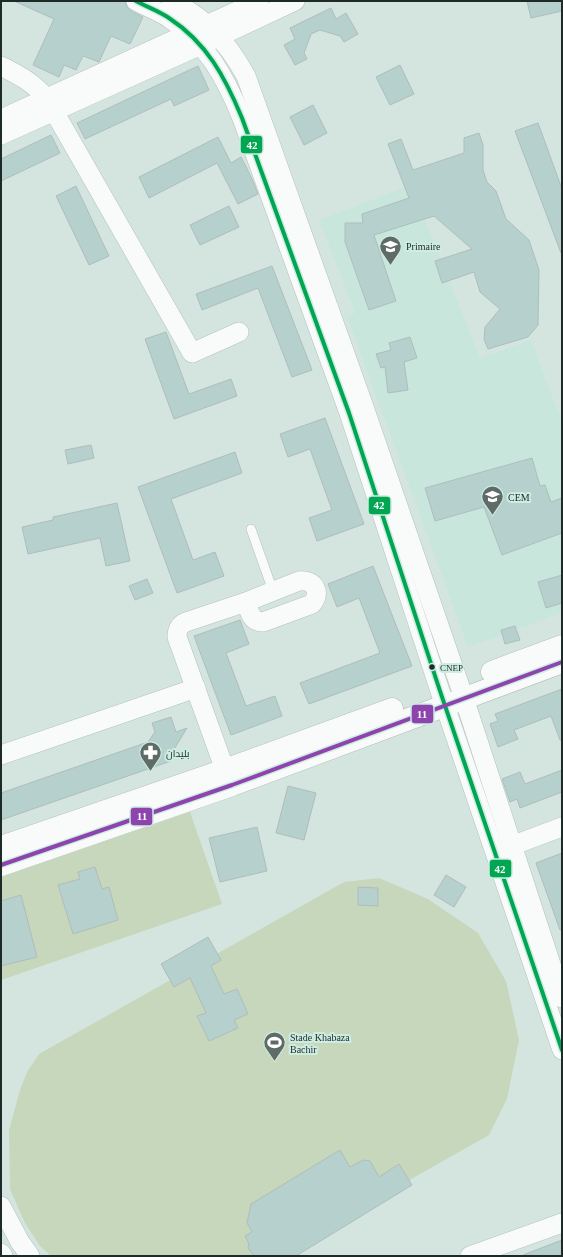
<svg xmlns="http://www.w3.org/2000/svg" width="563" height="1257" viewBox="0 0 563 1257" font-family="'Times New Roman',Cairo,serif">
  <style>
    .built { fill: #c8e6dc }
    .grass { fill: #c7d7bc }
    .building { fill: #b6d0ce; stroke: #afbdbb }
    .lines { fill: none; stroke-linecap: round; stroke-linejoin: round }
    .lane-casing { stroke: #b2c0bb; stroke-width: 10 }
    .street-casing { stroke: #b2c0bb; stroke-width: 20 }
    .secondary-casing { stroke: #b2c0bb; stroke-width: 23 }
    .lane { stroke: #f9fbfa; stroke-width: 9 }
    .street { stroke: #f9fbfa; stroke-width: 19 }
    .secondary { stroke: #f9fbfa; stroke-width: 22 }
    .bus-1-casing { stroke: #cdece2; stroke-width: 7 }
    .bus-2-casing { stroke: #cdece2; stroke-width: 7 }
    .bus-1 { stroke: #00a651; stroke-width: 4 }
    .bus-2 { stroke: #8e44ad; stroke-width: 4 }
    .bus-dot { fill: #1e2a27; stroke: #cdece2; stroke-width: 1.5 }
    .labels { text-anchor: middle; stroke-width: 4; stroke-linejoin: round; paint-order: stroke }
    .bus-label { font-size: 9px; fill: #1e2a27; stroke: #cdece2; text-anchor: start }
    .poi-label { font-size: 10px; fill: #1e2a27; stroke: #cdece2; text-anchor: start }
    .line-badge { stroke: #cdece2; stroke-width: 1.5 }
    .badge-label { font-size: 11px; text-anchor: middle; font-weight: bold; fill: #fff }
  </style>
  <rect width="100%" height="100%" fill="#d4e5df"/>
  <path class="built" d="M 411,185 L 480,358 L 531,340 L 562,422 L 562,613 L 468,647 L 347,316 L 355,313 L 319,220 Z"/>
  <g class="grass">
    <path d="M 190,812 L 222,904 L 1,980 L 1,877 Z"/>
    <path d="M 379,878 L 428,899 L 478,933 L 506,981 L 519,1040 L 507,1099 L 489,1135 L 275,1256 L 51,1256 L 40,1246 L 25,1223 L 10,1189 L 9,1130 L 20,1090 L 27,1072 L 39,1054 L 344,882 Z"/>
  </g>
  <g class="building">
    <path d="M 14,1 L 125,1 L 127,7 L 131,11 L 143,17 L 130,44 L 111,36 L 99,62 L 83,56 L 76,70 L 64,65 L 59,77 L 33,65 L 54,19 Z"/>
    <path d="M 527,1 L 562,1 L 562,11 L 531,18 Z"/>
    <path d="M 331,8 L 336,19 L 346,13 L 358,34 L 344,42 L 340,36 L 320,30 L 311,34 L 304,53 L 307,59 L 295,65 L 284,45 L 295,39 L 290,28 Z"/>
    <path d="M 400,65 L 414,94 L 390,105 L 376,77 Z"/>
    <path d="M 198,66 L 209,90 L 174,106 L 171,99 L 85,139 L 77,123 Z"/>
    <path d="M 313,105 L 327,133 L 304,145 L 290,117 Z"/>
    <path d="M 538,123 L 562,189 L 562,253 L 561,253 L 515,131 Z"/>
    <path d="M 479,133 L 483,145 L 483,170 L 487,182 L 496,191 L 506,219 L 529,240 L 539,270 L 538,325 L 528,337 L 488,349 L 484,339 L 485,327 L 500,309 L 480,292 L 474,272 L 442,283 L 435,261 L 472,249 L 434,216 L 374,235 L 396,301 L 369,310 L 345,242 L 345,223 L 363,223 L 362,214 L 409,198 L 388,144 L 401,139 L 413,170 L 464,153 L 464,138 Z"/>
    <path d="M 51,135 L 60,153 L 1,181 L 1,159 Z"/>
    <path d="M 218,137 L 231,163 L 241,157 L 252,179 L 258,194 L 238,204 L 217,163 L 149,198 L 139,177 Z"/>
    <path d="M 76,186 L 109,256 L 89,265 L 56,196 Z"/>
    <path d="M 229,206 L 239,227 L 200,245 L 190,225 Z"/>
    <path d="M 272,266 L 312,370 L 292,377 L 258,288 L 202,310 L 196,294 Z"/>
    <path d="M 166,332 L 189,394 L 231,379 L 237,396 L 174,419 L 145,339 Z"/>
    <path d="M 410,337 L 417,358 L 404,362 L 408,390 L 388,393 L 385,367 L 381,368 L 376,354 L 391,350 L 389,343 Z"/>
    <path d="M 325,418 L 364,524 L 317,541 L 309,518 L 332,510 L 310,449 L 288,457 L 280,434 Z"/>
    <path d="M 91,445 L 94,458 L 68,464 L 65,450 Z"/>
    <path d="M 235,452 L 242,473 L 171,499 L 193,560 L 215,552 L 224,576 L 177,593 L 138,487 Z"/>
    <path d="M 532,458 L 540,486 L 545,485 L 551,502 L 562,498 L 562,533 L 502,555 L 484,507 L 435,521 L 425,488 Z"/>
    <path d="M 117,503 L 130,561 L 106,566 L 100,538 L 28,554 L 22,527 L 53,520 L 53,517 Z"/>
    <path d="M 373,566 L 412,666 L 309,704 L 300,683 L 380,653 L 359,598 L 337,607 L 328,584 Z"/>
    <path d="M 562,575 L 562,603 L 546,608 L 538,582 Z"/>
    <path d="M 147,579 L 153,593 L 135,600 L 129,586 Z"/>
    <path d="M 240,620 L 249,644 L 226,653 L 246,706 L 275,696 L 282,716 L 231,735 L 194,636 Z"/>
    <path d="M 515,626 L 520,640 L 505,644 L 501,630 Z"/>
    <path d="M 562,689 L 562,740 L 560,740 L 551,716 L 514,730 L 518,739 L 498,747 L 490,724 L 498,721 L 495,714 Z"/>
    <path d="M 171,717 L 176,732 L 187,728 L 170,756 L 171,761 L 1,820 L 1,793 L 148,742 L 155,732 L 152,723 Z"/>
    <path d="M 562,770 L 562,792 L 520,808 L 517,799 L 510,802 L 502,779 L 520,772 L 525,784 Z"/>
    <path d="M 288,786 L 316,793 L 304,840 L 276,833 Z"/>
    <path d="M 257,827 L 267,871 L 220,882 L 209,838 Z"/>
    <path d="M 562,853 L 562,930 L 560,930 L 536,863 Z"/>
    <path d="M 95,867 L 102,889 L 109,887 L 118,920 L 73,934 L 58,885 L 80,879 L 78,872 Z"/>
    <path d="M 446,875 L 466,887 L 454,907 L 434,895 Z"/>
    <path d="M 358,887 L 378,888 L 378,906 L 358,905 Z"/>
    <path d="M 21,895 L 37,957 L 1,966 L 1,901 Z"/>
    <path d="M 208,937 L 221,960 L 211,966 L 224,994 L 237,989 L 248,1014 L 234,1020 L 238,1028 L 209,1041 L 197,1016 L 206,1013 L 190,978 L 174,987 L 161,964 Z"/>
    <path d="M 340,1150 L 350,1167 L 363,1160 L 370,1161 L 379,1177 L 399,1164 L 412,1185 L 296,1256 L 254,1256 L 248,1248 L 249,1244 L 245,1236 L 252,1232 L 247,1223 L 251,1204 Z"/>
    <path d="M 562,1240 L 562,1256 L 523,1256 L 523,1255 Z"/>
  </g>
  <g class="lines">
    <defs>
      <path id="lane" d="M 251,529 L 273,591"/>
      <g id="street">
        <path d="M 136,1 C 147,7 159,11 169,18 C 207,43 225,77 242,118 L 349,413 L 440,691 L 562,1050"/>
        <path d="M 171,1 C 206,18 227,42 246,76 L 364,407 L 464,698 L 562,998"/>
        <path d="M 1,66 C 19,75 34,83 47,99 L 192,353 L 239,332"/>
        <path d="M 1,119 L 259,1"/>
        <path d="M 1,135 L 201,45 L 295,1"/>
        <path d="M 299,581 C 314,579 322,592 312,604 L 263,622 C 251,622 249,611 246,602 Z"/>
        <path d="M 1,755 L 196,688"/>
        <path d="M 232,783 L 225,770 L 177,637 C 177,630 179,625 186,622 L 246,602"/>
        <path d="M 511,846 L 562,827"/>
        <path d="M 1,1206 L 20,1242 L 30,1256"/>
        <path d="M 1,1253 L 3,1256"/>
        <path d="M 470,1256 L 562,1223"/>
      </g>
      <g id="secondary">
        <path d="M 492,672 L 562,646"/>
        <path d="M 1,847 L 225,770 L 392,709"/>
        <path d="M 1,865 L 232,785 L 562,662"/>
      </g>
    </defs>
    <use href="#lane" class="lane-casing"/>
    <use href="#street" class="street-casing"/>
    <use href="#secondary" class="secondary-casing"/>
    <use href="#lane" class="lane"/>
    <use href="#street" class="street"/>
    <use href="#secondary" class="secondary"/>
    <defs>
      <path id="bus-1" d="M 136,1 C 147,7 159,11 169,18 C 207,43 225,77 242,118 L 349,413 L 440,691 L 562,1050"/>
      <path id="bus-2" d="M 1,865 L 232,785 L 562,662"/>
    </defs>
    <use href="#bus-1" class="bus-1-casing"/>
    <use href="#bus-2" class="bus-2-casing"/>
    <use href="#bus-1" class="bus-1"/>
    <use href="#bus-2" class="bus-2"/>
  </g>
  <defs>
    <symbol id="school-pin" viewBox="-11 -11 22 30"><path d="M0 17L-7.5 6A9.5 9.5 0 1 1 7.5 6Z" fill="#5e6b67" stroke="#cdece2"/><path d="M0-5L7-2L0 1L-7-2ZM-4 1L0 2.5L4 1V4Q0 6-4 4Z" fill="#fff"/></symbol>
    <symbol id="pharmacy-pin" viewBox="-11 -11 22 30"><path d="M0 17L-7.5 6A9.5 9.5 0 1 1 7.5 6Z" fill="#5e6b67" stroke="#cdece2"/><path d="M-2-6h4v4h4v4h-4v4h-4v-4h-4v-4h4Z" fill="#fff"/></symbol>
    <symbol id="stadium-pin" viewBox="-11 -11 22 30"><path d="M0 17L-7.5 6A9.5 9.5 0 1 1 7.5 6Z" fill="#5e6b67" stroke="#cdece2"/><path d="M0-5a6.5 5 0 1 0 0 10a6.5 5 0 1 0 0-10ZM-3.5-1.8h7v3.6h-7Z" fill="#fff"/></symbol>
  </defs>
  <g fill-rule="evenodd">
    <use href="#school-pin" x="378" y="234" width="25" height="34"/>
    <use href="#school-pin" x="480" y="484" width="25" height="34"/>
    <use href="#pharmacy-pin" x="138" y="740" width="25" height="34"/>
    <use href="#stadium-pin" x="262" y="1030" width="25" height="34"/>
  </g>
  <circle class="bus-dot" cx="432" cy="667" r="3.5"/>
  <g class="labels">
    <g class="bus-label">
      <text x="440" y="671">CNEP</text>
    </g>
    <g class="poi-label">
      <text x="406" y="250">Primaire</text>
      <text x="508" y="501">CEM</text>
      <text x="166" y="757">بليدان</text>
      <text x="290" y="1041">Stade Khabaza<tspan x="290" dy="12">Bachir</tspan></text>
    </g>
  </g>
  <g class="line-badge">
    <rect x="240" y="135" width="23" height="19" rx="4" fill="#00a651"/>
    <rect x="368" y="496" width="23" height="19" rx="4" fill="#00a651"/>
    <rect x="411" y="704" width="23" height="20" rx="4" fill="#8e44ad"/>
    <rect x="130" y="807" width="23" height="19" rx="4" fill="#8e44ad"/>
    <rect x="489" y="859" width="23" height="19" rx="4" fill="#00a651"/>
  </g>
  <g class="badge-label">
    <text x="252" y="149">42</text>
    <text x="379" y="509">42</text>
    <text x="422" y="718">11</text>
    <text x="142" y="820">11</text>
    <text x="500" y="873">42</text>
  </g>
  <rect width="563" height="1257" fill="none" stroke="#1e2a27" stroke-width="4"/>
</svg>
